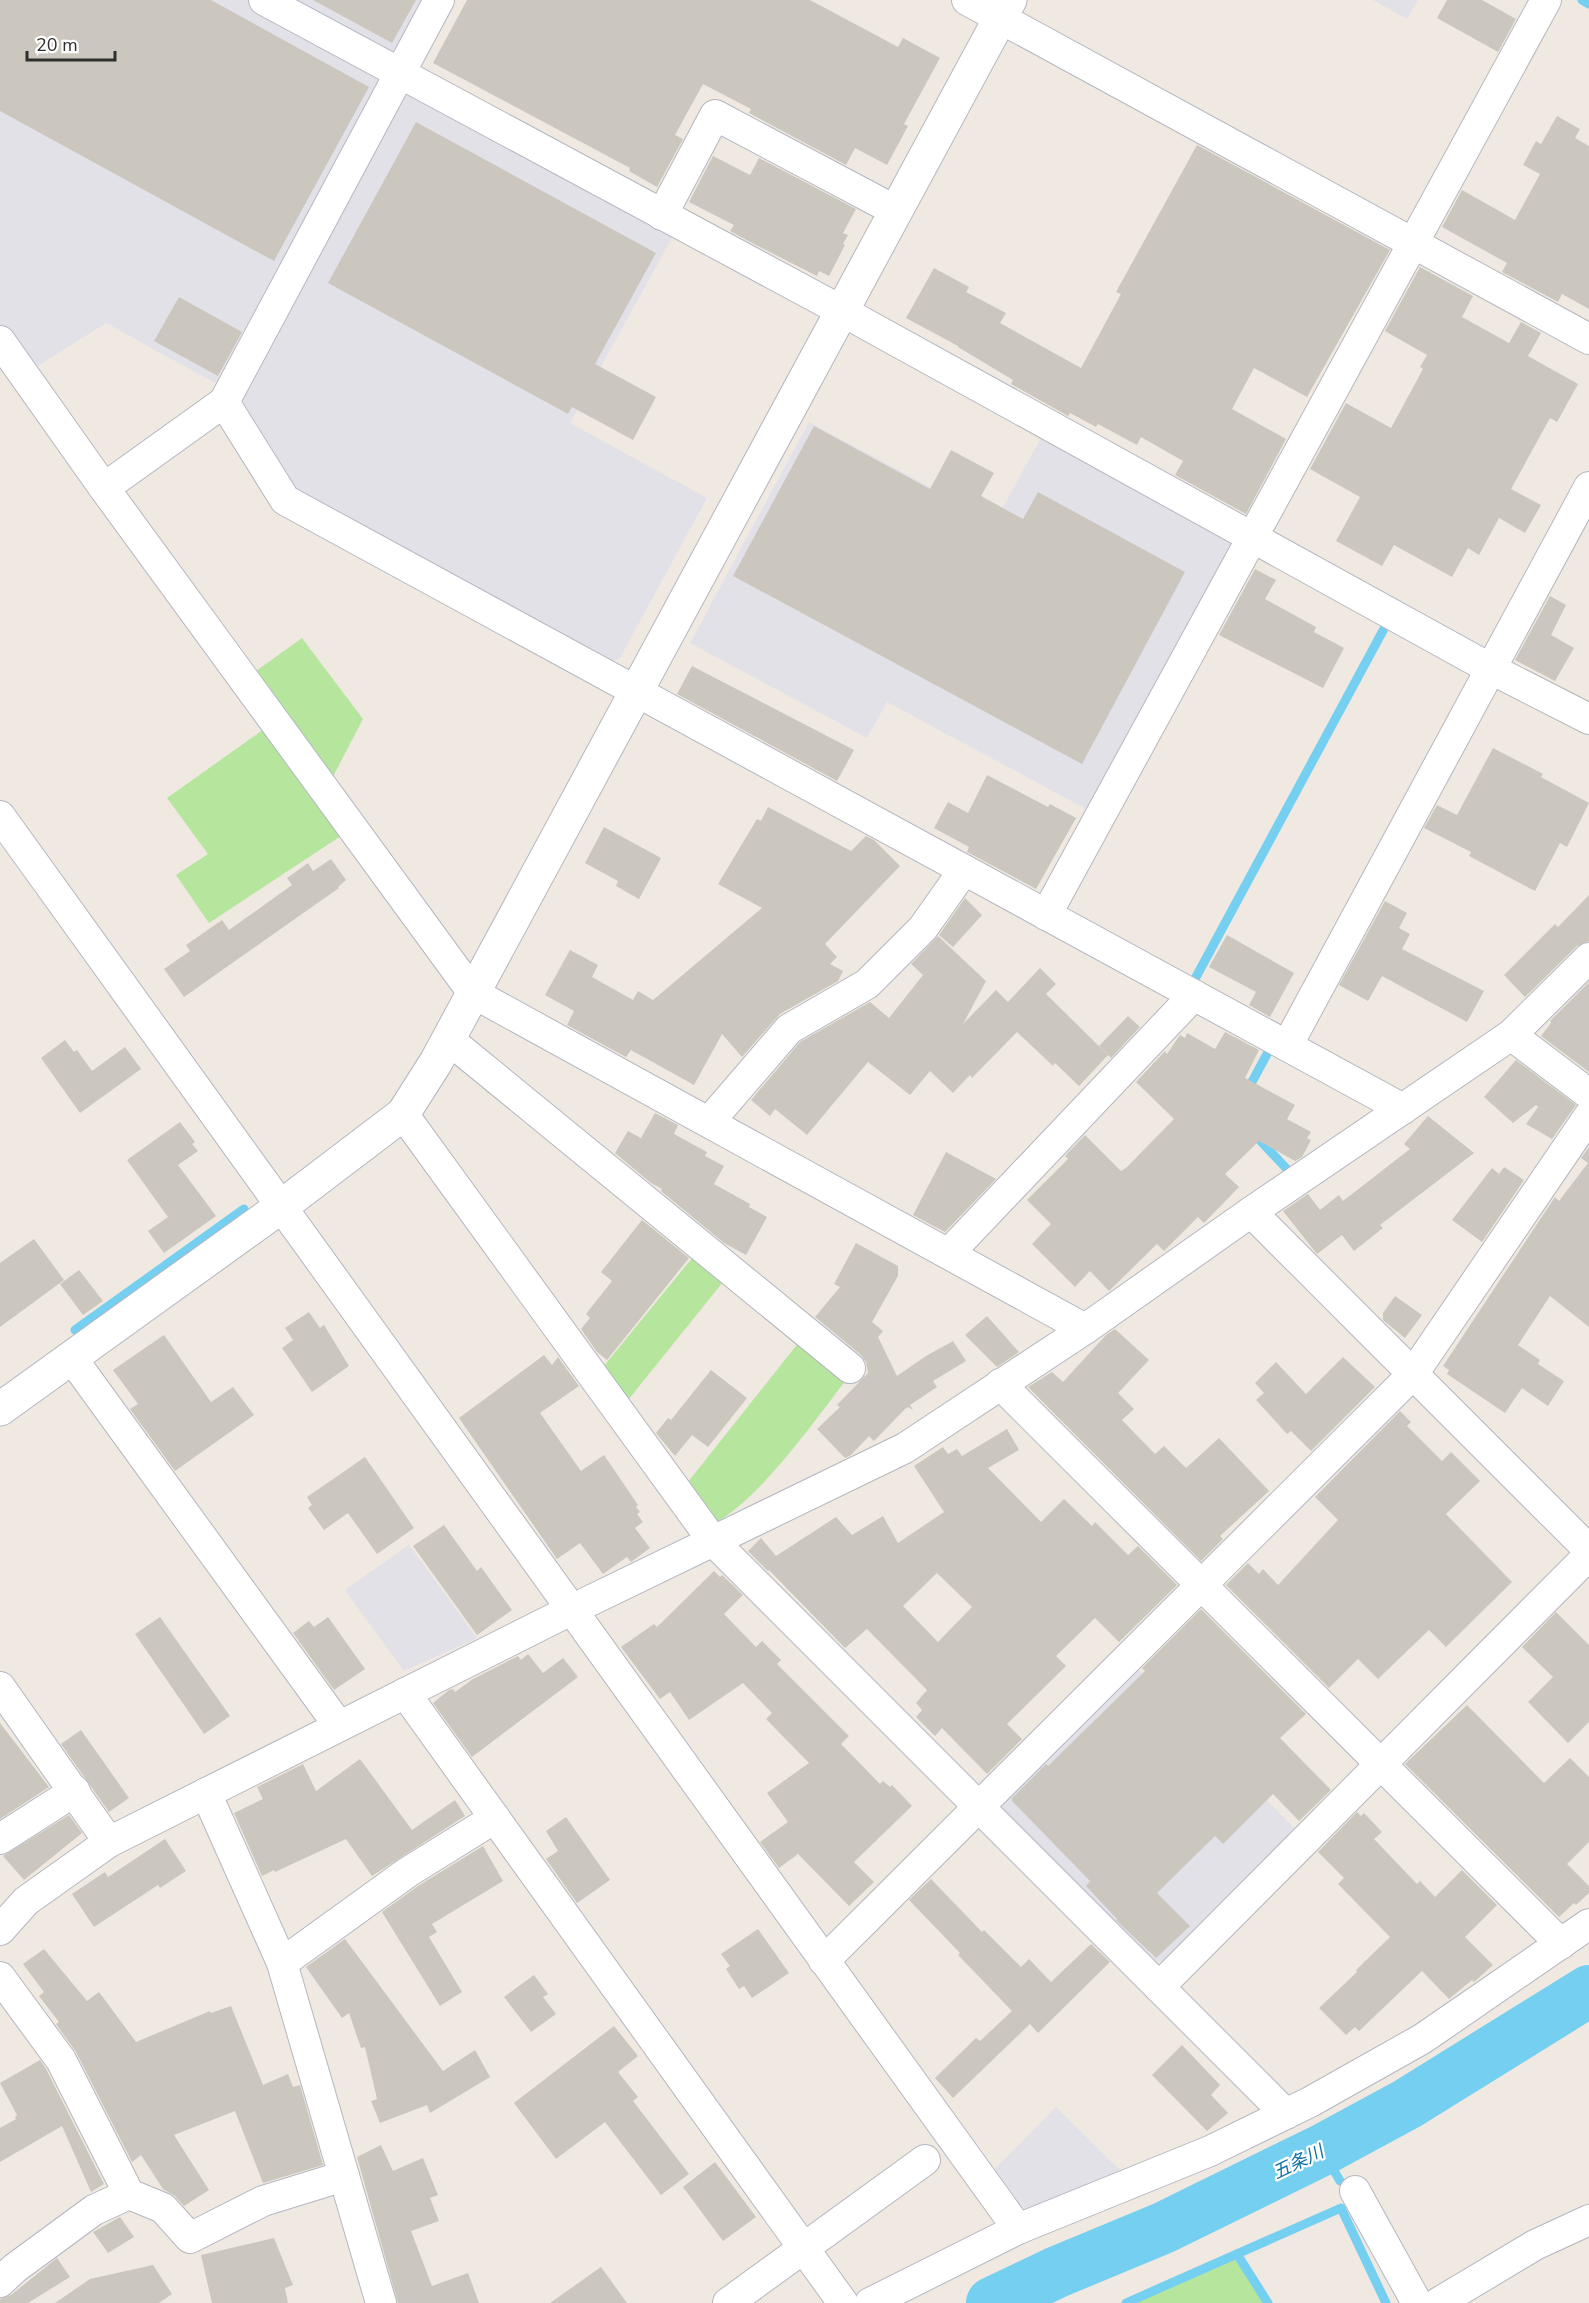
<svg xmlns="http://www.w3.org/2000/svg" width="1589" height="2303" viewBox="0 0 1589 2303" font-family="'Nunito Sans','Noto Sans JP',sans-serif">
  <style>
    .industrial { fill: #e3e1e8 }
    .green { fill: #b6e59e }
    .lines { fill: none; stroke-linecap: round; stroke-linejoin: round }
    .stream { stroke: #75cff0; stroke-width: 9 }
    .river { stroke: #75cff0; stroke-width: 52 }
    .building { fill: #cbc7bf; fill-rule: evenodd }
    .street-casing { stroke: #b4b7c1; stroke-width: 32 }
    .secondary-casing { stroke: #b4b7c1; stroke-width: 35 }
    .street { stroke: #fff; stroke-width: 30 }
    .secondary { stroke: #fff; stroke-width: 33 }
    .labels { text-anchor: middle; stroke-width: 4.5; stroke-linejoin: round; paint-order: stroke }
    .water-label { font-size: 18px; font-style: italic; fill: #0d6fa3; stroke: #fff }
  </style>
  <rect width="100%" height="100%" fill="#efe9e1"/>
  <g class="industrial">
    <path d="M 0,0 L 246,0 L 384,76 L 215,383 L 106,323 L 30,371 L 0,327 Z"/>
    <path d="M 293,0 L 429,0 L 398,57 Z"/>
    <path d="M 1373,0 L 1418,0 L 1407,19 Z"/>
    <path d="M 406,91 L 673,236 L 570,423 L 707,498 L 620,658 L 606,663 L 292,491 L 237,404 Z"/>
    <path d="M 809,422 L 995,522 L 1042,436 L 1229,537 L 1231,545 L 1088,810 L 887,702 L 867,738 L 690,643 Z"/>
    <path d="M 409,1545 L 477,1638 L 404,1671 L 345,1590 Z"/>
    <path d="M 1135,1666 L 1297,1831 L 1164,1961 L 1152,1962 L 1003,1810 L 1002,1795 Z"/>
    <path d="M 1056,2107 L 1123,2173 L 1036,2212 L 1019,2206 L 994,2170 Z"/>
  </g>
  <g class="green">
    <path d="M 302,638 L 363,719 L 328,786 L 249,676 Z"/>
    <path d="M 267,727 L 344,834 L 209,923 L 176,875 L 208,854 L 167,798 Z"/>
    <path d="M 693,1257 L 723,1282 L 624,1405 L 599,1372 Z"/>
    <path d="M 803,1337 L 850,1375 C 816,1418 759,1502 711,1525 L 684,1487 Z"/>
    <path d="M 1235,2258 L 1264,2303 L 1133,2303 Z"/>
  </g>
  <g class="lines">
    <g class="stream">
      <path d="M 1582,0 L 1589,4"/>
      <path d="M 1196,977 L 1386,625"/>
      <path d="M 1246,1093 L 1267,1054"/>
      <path d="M 1254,1134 L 1286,1168"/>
      <path d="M 75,1330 L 244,1209"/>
      <path d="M 1322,2150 L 1340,2181"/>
      <path d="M 1237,2254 L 1268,2303"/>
      <path d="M 1126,2303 L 1341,2208 L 1386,2303"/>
    </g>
    <path class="river" d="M 992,2303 L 1057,2272 L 1163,2228 L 1322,2150 L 1407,2104 L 1589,1991"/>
  </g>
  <g class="building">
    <path d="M 0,0 L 211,0 L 369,87 L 274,261 L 0,111 Z"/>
    <path d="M 313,0 L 416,0 L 392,43 Z"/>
    <path d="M 467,0 L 810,0 L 898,47 L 903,38 L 940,58 L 904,124 L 908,126 L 887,165 L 855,148 L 846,165 L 749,113 L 751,109 L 703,84 L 675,135 L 683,139 L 657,187 L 629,171 L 630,168 L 433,63 Z"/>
    <path d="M 1447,0 L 1482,0 L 1516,19 L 1498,52 L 1437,18 Z"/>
    <path d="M 1557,116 L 1580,129 L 1575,138 L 1589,146 L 1589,309 L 1562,294 L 1558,302 L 1502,272 L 1507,263 L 1442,227 L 1462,190 L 1515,220 L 1540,174 L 1523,165 L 1536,141 L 1541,144 Z"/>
    <path d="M 416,122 L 656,253 L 595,364 L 656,397 L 633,440 L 572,407 L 568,414 L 328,283 Z"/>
    <path d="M 1197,145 L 1390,250 L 1307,397 L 1254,368 L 1232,409 L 1286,439 L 1246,514 L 1175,475 L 1183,461 L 1141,437 L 1137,445 L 1098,424 L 1096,427 L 1070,413 L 1068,416 L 1011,384 L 1013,380 L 958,347 L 958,346 L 906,318 L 934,268 L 969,287 L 966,292 L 1006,313 L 1000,323 L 1081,368 L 1121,294 L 1116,292 Z"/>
    <path d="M 713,156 L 750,175 L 759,158 L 856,209 L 843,233 L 848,235 L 843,244 L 845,245 L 829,276 L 819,271 L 817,276 L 754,244 L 730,231 L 734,225 L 689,202 Z"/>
    <path d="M 1420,267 L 1473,296 L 1462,317 L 1509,343 L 1521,322 L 1541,333 L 1528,356 L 1578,384 L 1557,422 L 1550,418 L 1511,489 L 1541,505 L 1525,533 L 1499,518 L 1479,555 L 1468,548 L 1452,577 L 1394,545 L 1382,566 L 1336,541 L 1360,497 L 1310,469 L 1346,403 L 1391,428 L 1423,369 L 1420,367 L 1427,355 L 1385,331 Z"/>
    <path d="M 179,297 L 242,332 L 218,376 L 154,341 Z"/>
    <path d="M 814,426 L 930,489 L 951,450 L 994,473 L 981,496 L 1023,519 L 1038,492 L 1185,572 L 1082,764 L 733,576 Z"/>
    <path d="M 1255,569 L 1276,580 L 1265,599 L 1316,627 L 1314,632 L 1344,648 L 1323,688 L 1219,635 Z"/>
    <path d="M 1550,596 L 1566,605 L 1551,635 L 1574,648 L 1555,681 L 1515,660 Z"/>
    <path d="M 692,666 L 854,750 L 837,781 L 677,694 Z"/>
    <path d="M 1493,748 L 1543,774 L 1541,777 L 1589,803 L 1567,847 L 1560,843 L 1535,891 L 1469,856 L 1471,852 L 1424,828 L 1437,805 L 1457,815 Z"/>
    <path d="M 987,775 L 1048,807 L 1050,804 L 1076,818 L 1036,889 L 967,852 L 969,847 L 934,828 L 948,802 L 968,813 Z"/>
    <path d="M 768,807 L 851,851 L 866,836 L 874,840 L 900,866 L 825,944 L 837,957 L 830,964 L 843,971 L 838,981 L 780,1014 L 742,1057 L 722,1034 L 694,1085 L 631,1050 L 626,1057 L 567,1025 L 574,1011 L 545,995 L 570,950 L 598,965 L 592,977 L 633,1000 L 638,991 L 653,1000 L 762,908 L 718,884 L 757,819 L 761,821 Z"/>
    <path d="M 604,827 L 661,858 L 639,899 L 616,886 L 618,881 L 585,863 Z"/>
    <path d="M 331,859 L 346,880 L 338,887 L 339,888 L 184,997 L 164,969 L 190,951 L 186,945 L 222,920 L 229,930 L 292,885 L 287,878 L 308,863 L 313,871 Z"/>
    <path d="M 1589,895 L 1589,941 L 1577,946 L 1525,997 L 1504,975 L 1555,924 L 1558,927 Z"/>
    <path d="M 965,898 L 982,915 L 953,947 L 939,935 Z"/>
    <path d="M 1385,901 L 1407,913 L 1399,928 L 1410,934 L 1402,949 L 1484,991 L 1467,1022 L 1382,976 L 1368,1001 L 1339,985 Z"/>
    <path d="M 1227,935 L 1294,973 L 1270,1017 L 1249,1005 L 1256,992 L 1209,967 Z"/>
    <path d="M 938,936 L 986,981 L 963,1024 L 996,990 L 1008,1002 L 1040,968 L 1056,984 L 1046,994 L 1108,1055 L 1079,1086 L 1055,1063 L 1053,1066 L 1017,1032 L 972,1078 L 970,1075 L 953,1093 L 930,1071 L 910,1095 L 868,1062 L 807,1135 L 775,1109 L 770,1116 L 751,1100 L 800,1042 L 870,1002 L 889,1018 L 923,975 L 911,964 Z"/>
    <path d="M 1589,982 L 1589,1072 L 1541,1036 L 1551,1023 L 1550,1021 Z"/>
    <path d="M 1128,1016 L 1140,1027 L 1111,1058 L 1099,1046 Z"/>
    <path d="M 1225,1032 L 1259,1050 L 1245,1078 L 1295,1105 L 1287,1119 L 1311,1132 L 1307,1138 L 1311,1140 L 1302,1157 L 1295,1161 L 1259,1141 L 1225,1174 L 1239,1187 L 1204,1223 L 1198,1217 L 1164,1251 L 1157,1244 L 1109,1291 L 1090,1271 L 1075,1287 L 1032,1244 L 1051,1224 L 1027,1200 L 1068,1159 L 1065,1156 L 1085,1135 L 1121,1171 L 1127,1167 L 1174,1119 L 1136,1082 L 1165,1051 L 1167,1054 L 1180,1035 L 1185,1038 L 1187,1033 L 1215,1049 Z"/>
    <path d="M 65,1040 L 74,1052 L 77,1050 L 92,1071 L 125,1047 L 141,1069 L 80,1113 L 41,1058 Z"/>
    <path d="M 1516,1060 L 1576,1105 L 1552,1139 L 1526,1124 L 1538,1107 L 1536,1105 L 1513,1123 L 1484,1097 Z"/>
    <path d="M 655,1113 L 678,1125 L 674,1134 L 707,1152 L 705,1156 L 724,1166 L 714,1184 L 750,1204 L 749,1207 L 767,1217 L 746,1255 L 724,1243 L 661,1191 L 662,1189 L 651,1183 L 615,1153 L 628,1131 L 641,1138 Z"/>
    <path d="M 1428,1116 L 1474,1153 L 1380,1225 L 1383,1228 L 1354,1251 L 1342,1235 L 1317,1254 L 1283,1211 L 1308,1194 L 1320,1210 L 1339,1195 L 1343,1201 L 1410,1149 L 1404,1144 Z"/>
    <path d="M 180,1122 L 195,1142 L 192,1144 L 198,1151 L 178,1165 L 216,1216 L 164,1253 L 148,1231 L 168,1217 L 127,1160 Z"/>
    <path d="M 1589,1147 L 1589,1327 L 1550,1296 L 1518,1345 L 1540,1360 L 1538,1364 L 1564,1381 L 1548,1406 L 1522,1388 L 1505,1413 L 1447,1374 L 1449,1370 L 1443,1366 L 1555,1197 L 1559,1201 L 1588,1163 L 1581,1158 Z"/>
    <path d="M 946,1152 L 996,1179 L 945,1232 L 913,1215 Z"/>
    <path d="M 1504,1167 L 1524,1180 L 1482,1242 L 1452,1220 L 1492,1168 L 1499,1174 Z"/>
    <path d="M 642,1220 L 689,1258 L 607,1360 L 597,1352 L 581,1329 L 590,1318 L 586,1314 L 612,1281 L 601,1272 Z"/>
    <path d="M 34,1239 L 64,1280 L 0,1327 L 0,1263 Z"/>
    <path d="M 856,1243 L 898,1266 L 898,1276 L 872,1322 L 883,1331 L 878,1337 L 897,1376 L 926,1356 L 953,1341 L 966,1361 L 933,1381 L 937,1387 L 910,1405 L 913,1410 L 908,1407 L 905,1409 L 874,1441 L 869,1436 L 851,1455 L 845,1458 L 817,1429 L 840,1407 L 837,1405 L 868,1373 L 866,1362 L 861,1355 L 815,1317 L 840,1287 L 834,1284 Z"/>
    <path d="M 79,1270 L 103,1301 L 83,1315 L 60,1284 Z"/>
    <path d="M 1395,1296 L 1422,1315 L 1405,1338 L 1383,1320 L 1383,1313 Z"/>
    <path d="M 309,1312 L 320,1328 L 324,1325 L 349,1366 L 312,1392 L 282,1348 L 293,1340 L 285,1328 Z"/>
    <path d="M 987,1316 L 1019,1352 L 997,1367 L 965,1335 Z"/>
    <path d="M 1115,1329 L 1149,1360 L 1118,1393 L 1134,1409 L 1122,1420 L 1155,1454 L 1164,1446 L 1186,1468 L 1219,1438 L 1269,1491 L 1220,1536 L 1223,1539 L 1201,1561 L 1028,1387 L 1052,1372 L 1063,1382 L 1106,1335 Z"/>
    <path d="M 164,1335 L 211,1402 L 233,1387 L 254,1415 L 175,1471 L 130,1409 L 138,1404 L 113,1370 Z"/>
    <path d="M 544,1355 L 552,1365 L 558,1357 L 579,1386 L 540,1413 L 581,1471 L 604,1455 L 638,1505 L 636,1507 L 640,1512 L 637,1514 L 643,1522 L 635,1528 L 650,1548 L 631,1562 L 627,1557 L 603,1574 L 580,1543 L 557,1559 L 459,1418 Z"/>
    <path d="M 1343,1357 L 1375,1387 L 1311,1451 L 1291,1431 L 1287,1434 L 1256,1400 L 1264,1393 L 1255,1383 L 1276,1362 L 1306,1394 Z"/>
    <path d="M 711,1370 L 747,1398 L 708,1447 L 692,1435 L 675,1456 L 656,1433 L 668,1418 L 671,1420 Z"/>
    <path d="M 1400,1411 L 1411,1422 L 1407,1426 L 1442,1461 L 1451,1452 L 1480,1481 L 1446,1514 L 1512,1582 L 1446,1647 L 1429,1630 L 1378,1679 L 1358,1659 L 1329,1688 L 1226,1585 L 1248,1563 L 1259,1574 L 1263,1569 L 1278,1585 L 1338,1520 L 1315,1497 Z"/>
    <path d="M 1007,1429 L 1019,1450 L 988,1468 L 1041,1522 L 1064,1499 L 1092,1526 L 1095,1522 L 1128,1555 L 1138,1546 L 1177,1585 L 1119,1642 L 1095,1618 L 1056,1656 L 1066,1666 L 1007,1724 L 1022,1739 L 987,1774 L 942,1728 L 935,1736 L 916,1717 L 922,1710 L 916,1703 L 927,1690 L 867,1629 L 845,1648 L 769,1570 L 768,1571 L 748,1551 L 761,1538 L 776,1556 L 836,1517 L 852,1535 L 883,1516 L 898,1543 L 944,1512 L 914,1466 L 943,1447 L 948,1454 L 957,1449 L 962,1456 ZM 937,1573 L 972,1607 L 938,1642 L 903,1606 Z"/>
    <path d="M 365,1457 L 414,1528 L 377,1554 L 348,1513 L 324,1530 L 308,1508 L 312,1505 L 307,1497 Z"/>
    <path d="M 444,1525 L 477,1571 L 481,1567 L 512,1610 L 477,1635 L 413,1546 Z"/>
    <path d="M 714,1571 L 720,1577 L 722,1575 L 743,1595 L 724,1614 L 756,1647 L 762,1641 L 781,1660 L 777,1664 L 849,1736 L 841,1744 L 880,1784 L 883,1781 L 890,1787 L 892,1785 L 912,1806 L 854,1862 L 874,1882 L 849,1906 L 798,1854 L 779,1868 L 760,1842 L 788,1822 L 767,1793 L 809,1763 L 766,1719 L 772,1713 L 743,1683 L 689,1720 L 670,1692 L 660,1699 L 621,1647 L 654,1624 L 657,1627 Z"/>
    <path d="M 1201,1609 L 1306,1714 L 1280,1738 L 1331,1790 L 1299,1821 L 1273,1794 L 1223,1844 L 1215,1836 L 1157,1893 L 1190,1926 L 1156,1958 L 1116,1920 L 1117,1919 L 1086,1886 L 1090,1881 L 1012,1801 L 1012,1798 L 1046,1764 L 1048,1766 L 1145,1671 L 1142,1668 Z"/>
    <path d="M 1556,1612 L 1589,1645 L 1589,1722 L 1568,1743 L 1528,1702 L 1553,1677 L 1522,1647 Z"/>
    <path d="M 160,1617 L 230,1716 L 204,1734 L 135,1634 Z"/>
    <path d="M 328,1617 L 365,1669 L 334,1690 L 293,1633 L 309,1621 L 314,1627 Z"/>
    <path d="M 528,1654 L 543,1673 L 563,1658 L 578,1677 L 472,1757 L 433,1703 L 449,1690 L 453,1689 L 455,1692 L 473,1679 L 518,1656 L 521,1660 Z"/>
    <path d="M 1467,1705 L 1544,1783 L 1570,1758 L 1589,1777 L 1589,1842 L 1567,1864 L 1589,1886 L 1589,1893 L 1576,1905 L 1574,1903 L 1559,1917 L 1405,1764 Z"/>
    <path d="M 0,1723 L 49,1787 L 0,1819 Z"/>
    <path d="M 81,1730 L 129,1798 L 109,1812 L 61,1744 Z"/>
    <path d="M 360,1759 L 412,1830 L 455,1800 L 465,1816 L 372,1876 L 346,1839 L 275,1872 L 274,1870 L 262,1876 L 234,1813 L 263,1799 L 257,1787 L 303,1764 L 316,1791 Z"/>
    <path d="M 1357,1812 L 1361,1816 L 1364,1813 L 1382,1832 L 1374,1839 L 1417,1884 L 1420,1881 L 1435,1897 L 1462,1870 L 1497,1905 L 1465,1937 L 1493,1965 L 1474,1982 L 1472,1980 L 1449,1999 L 1422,1971 L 1359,2031 L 1355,2027 L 1346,2035 L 1319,2008 L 1357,1972 L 1356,1970 L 1390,1937 L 1338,1884 L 1344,1878 L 1318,1852 Z"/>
    <path d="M 69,1815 L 82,1833 L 24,1880 L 3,1856 Z"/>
    <path d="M 566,1817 L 610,1880 L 577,1903 L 546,1859 L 558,1851 L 546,1831 Z"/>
    <path d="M 165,1839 L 186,1871 L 160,1888 L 158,1885 L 94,1927 L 72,1894 L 105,1872 L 108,1877 Z"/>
    <path d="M 483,1846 L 503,1881 L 432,1924 L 437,1932 L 429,1937 L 462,1992 L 440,2006 L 382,1912 L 418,1886 Z"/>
    <path d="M 931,1879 L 982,1932 L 984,1930 L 1021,1967 L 1029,1959 L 1051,1982 L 1091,1944 L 1110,1962 L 1038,2033 L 1030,2024 L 953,2098 L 935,2078 L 976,2038 L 980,2041 L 1012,2011 L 958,1955 L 960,1953 L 909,1900 Z"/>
    <path d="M 758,1929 L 789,1973 L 752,1998 L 744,1986 L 739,1989 L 726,1969 L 730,1966 L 721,1954 Z"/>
    <path d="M 345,1939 L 443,2071 L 475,2050 L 490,2077 L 430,2113 L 427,2105 L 380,2123 L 371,2101 L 377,2099 L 365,2047 L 361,2048 L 349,2013 L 342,2018 L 306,1967 Z"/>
    <path d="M 44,1949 L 87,2001 L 99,1992 L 136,2042 L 210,2011 L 211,2013 L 231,2006 L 263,2085 L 288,2074 L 293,2087 L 300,2085 L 323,2165 L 263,2183 L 235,2111 L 174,2135 L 209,2190 L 184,2206 L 175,2196 L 163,2189 L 141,2155 L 132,2162 L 76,2052 L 56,2024 L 59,2022 L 39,1996 L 44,1992 L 23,1964 Z"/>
    <path d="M 534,1975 L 548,1994 L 543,1997 L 556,2014 L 531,2032 L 504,1997 Z"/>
    <path d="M 614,2026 L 638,2056 L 618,2072 L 638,2097 L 633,2101 L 689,2174 L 661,2195 L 605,2122 L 556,2159 L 514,2103 Z"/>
    <path d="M 1182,2045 L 1220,2085 L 1211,2095 L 1228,2113 L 1207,2131 L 1152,2075 Z"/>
    <path d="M 40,2060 L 46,2069 L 104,2184 L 91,2192 L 62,2126 L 0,2162 L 0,2128 L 16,2119 L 15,2117 L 17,2115 L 0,2083 Z"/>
    <path d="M 381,2145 L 393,2171 L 423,2158 L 438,2195 L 430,2198 L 439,2221 L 411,2231 L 432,2286 L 468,2273 L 479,2303 L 398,2303 L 357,2157 Z"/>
    <path d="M 715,2162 L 756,2217 L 723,2241 L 683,2187 Z"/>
    <path d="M 120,2217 L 134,2237 L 108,2253 L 93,2232 Z"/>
    <path d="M 274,2238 L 293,2285 L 285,2288 L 288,2303 L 212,2303 L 201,2255 Z"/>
    <path d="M 57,2258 L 70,2277 L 28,2303 L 0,2303 L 0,2299 L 11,2295 Z"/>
    <path d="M 153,2265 L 172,2294 L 159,2303 L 55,2303 L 90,2279 Z"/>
    <path d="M 601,2267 L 627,2303 L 550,2303 Z"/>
  </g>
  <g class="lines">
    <defs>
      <g id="street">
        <path d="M 264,0 L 842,311 L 1491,669 L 1589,719"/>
        <path d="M 439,0 L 224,402 L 285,500 L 1403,1109"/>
        <path d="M 967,0 L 1589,339"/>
        <path d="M 662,215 L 715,115 L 896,211"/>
        <path d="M 0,341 L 104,488 L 473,993 L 1085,1329"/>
        <path d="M 104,488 L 224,402"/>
        <path d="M 0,816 L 1018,2229"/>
        <path d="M 1046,915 L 1546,0"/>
        <path d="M 1511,1035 L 1589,1094"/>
        <path d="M 448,1039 L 850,1368"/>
        <path d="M 1287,1046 L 1589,487"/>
        <path d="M 403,1114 L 713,1541 L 1286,2114"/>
        <path d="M 709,1122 L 789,1029 L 867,984 L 923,928 L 964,870"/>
        <path d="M 1251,1212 L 1589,1550"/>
        <path d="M 949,1253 L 1194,995"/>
        <path d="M 71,1357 L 339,1726"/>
        <path d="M 1000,1384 L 1561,1944"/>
        <path d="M 0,1687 L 109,1842"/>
        <path d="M 405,1693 L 843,2303"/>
        <path d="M 206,1793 L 282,1963 L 381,2303"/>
        <path d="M 0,1839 L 75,1791"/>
        <path d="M 0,1930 L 26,1901 L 109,1842 L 571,1610 L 905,1448 L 1085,1329 L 1251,1212 L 1511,1035 L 1589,958"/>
        <path d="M 824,1961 L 1413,1374 L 1589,1116"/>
        <path d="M 282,1963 L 408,1872 L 495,1818"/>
        <path d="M 0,1977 L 61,2060 L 129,2194 L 163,2208 L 190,2238 L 263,2201 L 344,2176"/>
        <path d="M 1159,1987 L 1589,1555"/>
        <path d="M 1355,2191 L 1417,2303"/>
        <path d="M 0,2282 L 15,2268 L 94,2210 L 129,2194"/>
        <path d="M 728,2303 L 925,2160"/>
        <path d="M 870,2303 L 1018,2229 L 1210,2151 L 1310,2102 L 1422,2039 L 1589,1924"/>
        <path d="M 1438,2303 L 1535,2245 L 1589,2220"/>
      </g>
      <path id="secondary" d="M 0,1409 L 282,1206 L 403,1114 L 436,1062 L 1010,0"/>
    </defs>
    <use href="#street" class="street-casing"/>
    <use href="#secondary" class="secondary-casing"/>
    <use href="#street" class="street"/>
    <use href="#secondary" class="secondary"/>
  </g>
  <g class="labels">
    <g class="water-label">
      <text transform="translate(1298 2162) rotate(-26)" y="6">五条川</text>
    </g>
  </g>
  <path d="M27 51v9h88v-9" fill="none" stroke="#2e2e2e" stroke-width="3"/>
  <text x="36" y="51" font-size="18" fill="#2e2e2e" stroke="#ffffff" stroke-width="4.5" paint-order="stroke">20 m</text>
</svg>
